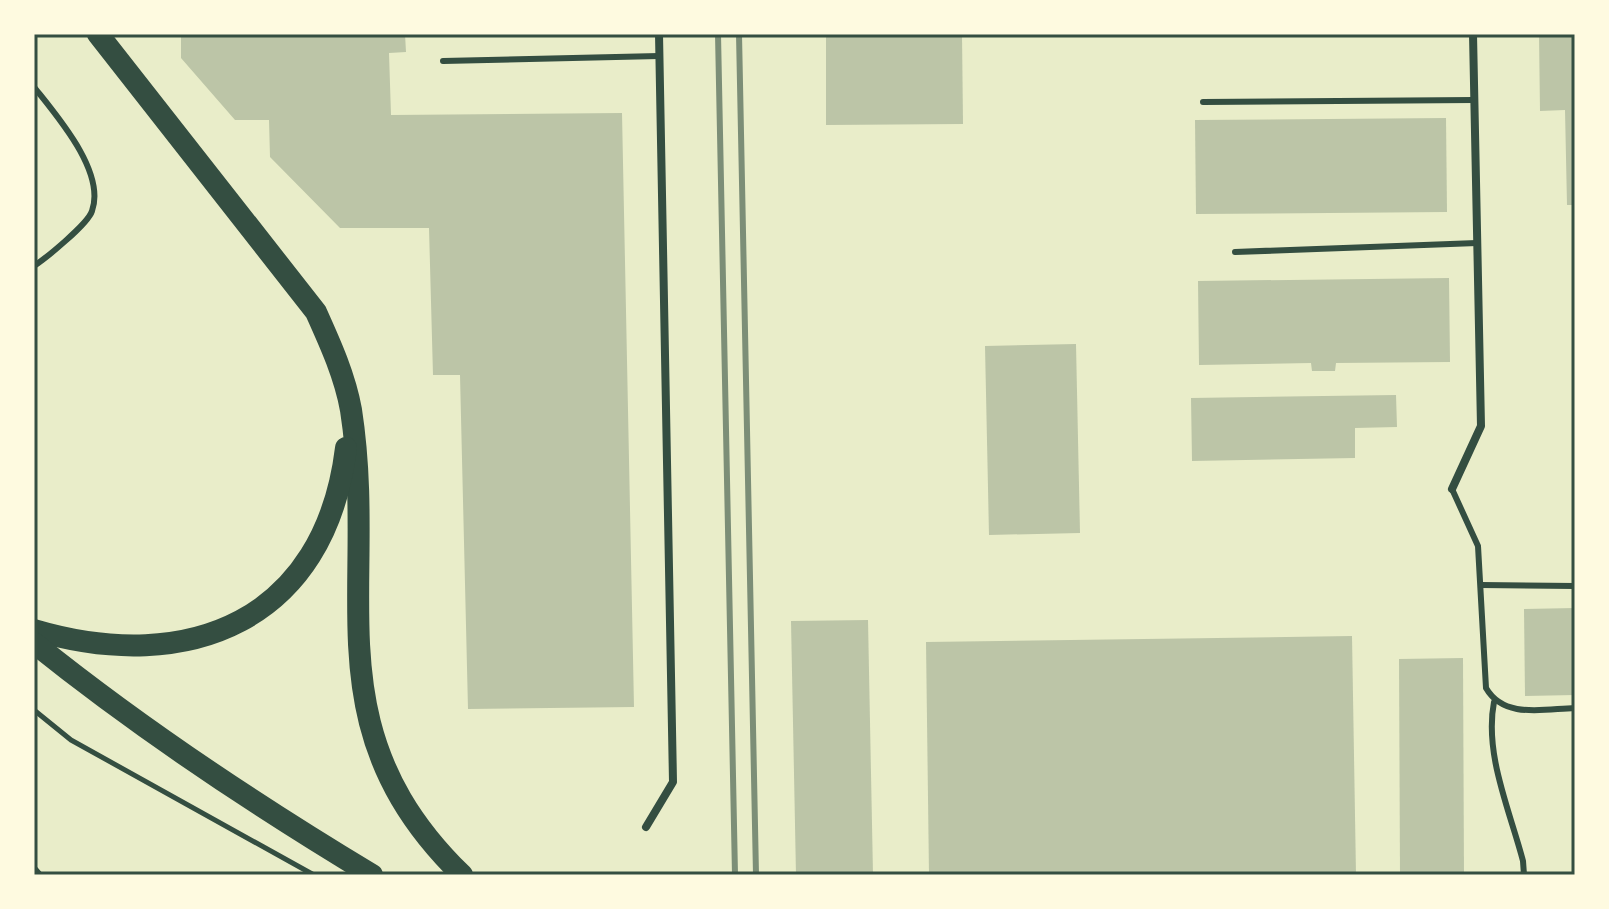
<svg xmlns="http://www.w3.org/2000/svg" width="1609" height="909" viewBox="0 0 1609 909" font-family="'Asap Condensed',sans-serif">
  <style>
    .building { fill: #bcc5a7 }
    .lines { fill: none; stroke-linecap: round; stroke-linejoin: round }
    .path { stroke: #344e41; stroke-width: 5 }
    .service { stroke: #344e41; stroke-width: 6 }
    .minor { stroke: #344e41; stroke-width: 8 }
    .trunk { stroke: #344e41; stroke-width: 22 }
    .rail { stroke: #7c8e77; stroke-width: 6 }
    .neatline { fill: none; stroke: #344e41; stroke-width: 3 }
  </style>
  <rect width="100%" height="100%" fill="#e9edc9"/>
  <g class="building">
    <path d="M 181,34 L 405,34 L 406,52 L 389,53 L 391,115 L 622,113 L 634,707 L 468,709 L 460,375 L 433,375 L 429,228 L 340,228 L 270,157 L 269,120 L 235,120 L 181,58 Z"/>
    <path d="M 826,34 L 962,34 L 963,124 L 826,125 Z"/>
    <path d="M 1539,34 L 1575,34 L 1575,205 L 1567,205 L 1565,110 L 1540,111 Z"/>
    <path d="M 1446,118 L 1447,212 L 1196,214 L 1195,120 Z"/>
    <path d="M 1449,278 L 1450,362 L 1336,363 L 1335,371 L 1312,371 L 1311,363 L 1199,365 L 1198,281 Z"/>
    <path d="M 1076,344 L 1080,533 L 989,535 L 985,346 Z"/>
    <path d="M 1396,395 L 1397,427 L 1355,428 L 1355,458 L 1192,461 L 1191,398 Z"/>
    <path d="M 1575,608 L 1575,695 L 1525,696 L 1524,609 Z"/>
    <path d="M 868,620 L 873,875 L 796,875 L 791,621 Z"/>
    <path d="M 1352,636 L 1356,875 L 929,875 L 926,642 Z"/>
    <path d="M 1463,658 L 1464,875 L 1400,875 L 1399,659 Z"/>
  </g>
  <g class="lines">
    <path class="path" d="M 34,710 L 71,740 L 314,875"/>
    <g class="service">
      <path d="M 443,61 L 659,56"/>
      <path d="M 34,87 C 57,116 106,172 92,211 C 88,224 46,258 34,266"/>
      <path d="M 1203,102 L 1474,100"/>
      <path d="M 1235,252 L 1477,243"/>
      <path d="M 1452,489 L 1478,546 L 1486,688 C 1504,719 1543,709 1575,708"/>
      <path d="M 1481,585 L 1575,586"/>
      <path d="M 1494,702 C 1484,754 1510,811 1523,861 L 1524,875"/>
      <path d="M 34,868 L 40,875"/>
    </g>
    <g class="minor">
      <path d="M 1452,489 L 1481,426 L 1473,34"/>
      <path d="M 646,827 L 673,782 L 659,34"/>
    </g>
    <g class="trunk">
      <path d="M 98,34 L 316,312 C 330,343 345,376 351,410 C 379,591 309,726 462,875"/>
      <path d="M 34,630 C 190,676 325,620 346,448"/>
      <path d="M 34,643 C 141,729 254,804 372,875"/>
    </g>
    <g class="rail">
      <path d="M 718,34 L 735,875"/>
      <path d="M 739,34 L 756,875"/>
    </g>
  </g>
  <rect width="1609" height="909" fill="none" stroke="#fefae0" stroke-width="72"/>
  <rect x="36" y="36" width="1537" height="837" class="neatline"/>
</svg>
